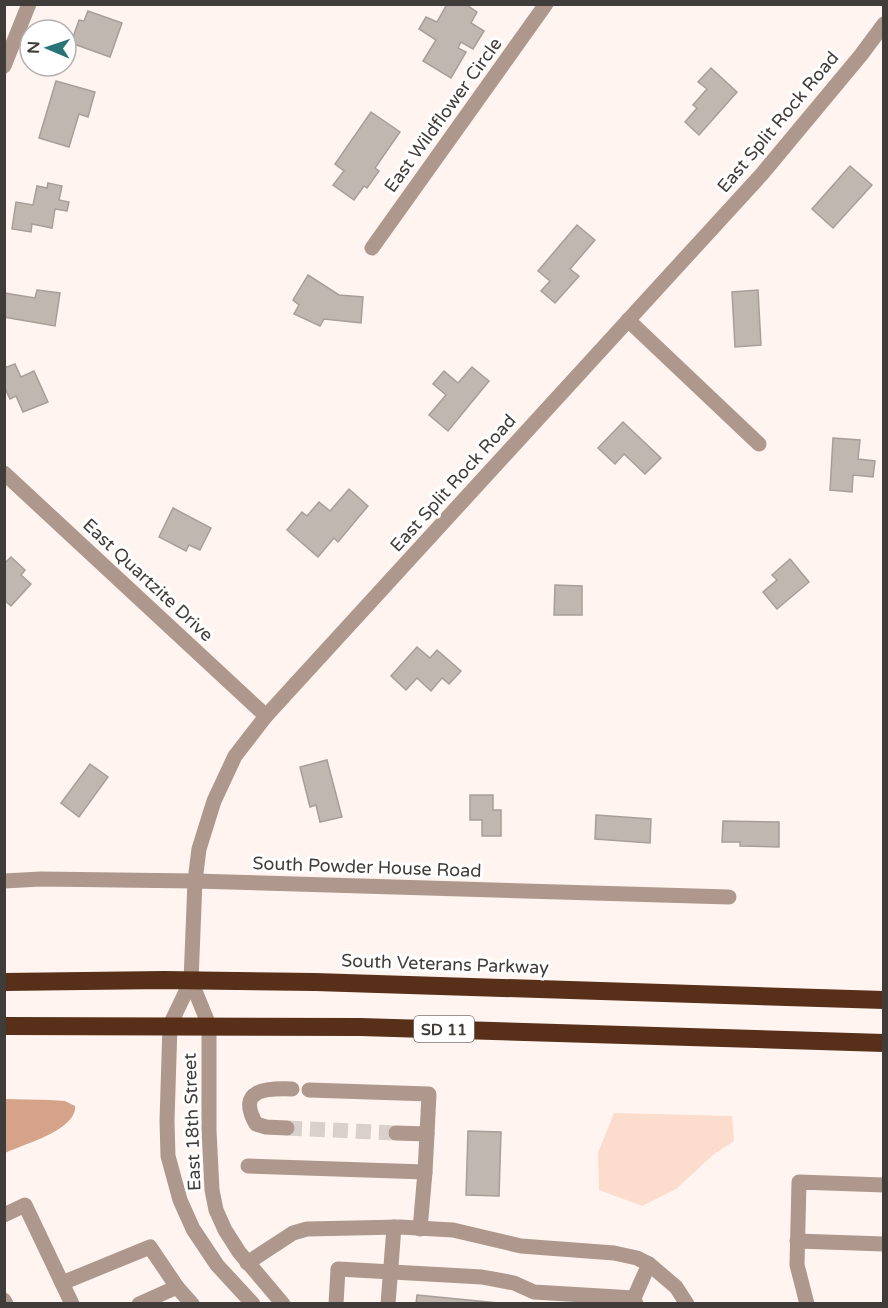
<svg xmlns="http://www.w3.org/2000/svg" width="888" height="1308" viewBox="0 0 888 1308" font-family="'Varela Round',sans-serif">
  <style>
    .green { fill: #fcdccc }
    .water { fill: #d4a389 }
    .building { fill: #c1b7b1; stroke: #a89e99; stroke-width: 1.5 }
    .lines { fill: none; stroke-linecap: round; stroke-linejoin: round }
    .minor-tunnel { stroke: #d9cfcb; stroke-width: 15; stroke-dasharray: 15 8; stroke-linecap: butt }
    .minor { stroke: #ae988d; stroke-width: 15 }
    .highway { stroke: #583019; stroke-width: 18 }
    .labels { text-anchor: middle; stroke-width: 6; stroke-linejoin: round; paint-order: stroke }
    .shield { fill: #fff; stroke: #797675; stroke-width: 1.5 }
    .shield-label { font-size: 16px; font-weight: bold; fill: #403c3a }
    .street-label { font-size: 18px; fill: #403c3a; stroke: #fff }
  </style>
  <rect width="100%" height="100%" fill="#fff4ef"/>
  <path class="green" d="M 614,1113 L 732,1116 L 734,1141 L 713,1155 L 676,1189 L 642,1206 L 599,1190 L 598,1153 Z"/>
  <path class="water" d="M 4,1099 L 50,1100 L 65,1101 L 75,1106 C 77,1130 24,1144 5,1153 Z"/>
  <g class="building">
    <path d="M 447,4 L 465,4 L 477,12 L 471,23 L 484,31 L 473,49 L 461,42 L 458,48 L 466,52 L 451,78 L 423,61 L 436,40 L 419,29 L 426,17 L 437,22 Z"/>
    <path d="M 88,11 L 122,23 L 110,57 L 71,43 L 79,20 L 84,21 Z"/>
    <path d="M 711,68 L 737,92 L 699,135 L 685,122 L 697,108 L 693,105 L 707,89 L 698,82 Z"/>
    <path d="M 56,81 L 95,92 L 88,117 L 79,114 L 69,147 L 39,138 Z"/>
    <path d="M 371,112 L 400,132 L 375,168 L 379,171 L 367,188 L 364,186 L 354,200 L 333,185 L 344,171 L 335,164 Z"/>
    <path d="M 850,166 L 872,185 L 833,228 L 812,209 Z"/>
    <path d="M 48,183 L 62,186 L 59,200 L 69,202 L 67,211 L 55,209 L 52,228 L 32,224 L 31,232 L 12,229 L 16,202 L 33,205 L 37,186 L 47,188 Z"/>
    <path d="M 577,225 L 595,240 L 570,269 L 579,276 L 555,303 L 541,291 L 550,281 L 538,271 Z"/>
    <path d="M 308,275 L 339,295 L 363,297 L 361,323 L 324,319 L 320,326 L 294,314 L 299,305 L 293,300 Z"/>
    <path d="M 37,290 L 60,293 L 55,326 L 4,317 L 4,293 L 35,298 Z"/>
    <path d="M 758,290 L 761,345 L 735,347 L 732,292 Z"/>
    <path d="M 15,364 L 21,377 L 34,371 L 48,402 L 23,412 L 16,396 L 10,399 L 4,386 L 4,368 Z"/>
    <path d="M 472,367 L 489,381 L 448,431 L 429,415 L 446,395 L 433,384 L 444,371 L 458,383 Z"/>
    <path d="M 623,422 L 661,458 L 645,474 L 624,454 L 615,464 L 598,448 Z"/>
    <path d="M 833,438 L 860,440 L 858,459 L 875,461 L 873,477 L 853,475 L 852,492 L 830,490 Z"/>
    <path d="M 349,489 L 368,506 L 338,542 L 334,538 L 318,557 L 287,530 L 302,512 L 307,516 L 319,502 L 330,511 Z"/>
    <path d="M 173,508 L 211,528 L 200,550 L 189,545 L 186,551 L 159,537 Z"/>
    <path d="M 11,557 L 25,570 L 21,575 L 31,584 L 11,606 L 4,600 L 4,564 Z"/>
    <path d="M 790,559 L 809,582 L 777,609 L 763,592 L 777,580 L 772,575 Z"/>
    <path d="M 555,585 L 582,586 L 582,615 L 554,615 Z"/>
    <path d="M 417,647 L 430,658 L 437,650 L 461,671 L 449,684 L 442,678 L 431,691 L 417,678 L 406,690 L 391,676 Z"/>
    <path d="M 327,760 L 342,817 L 320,822 L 316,805 L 310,807 L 300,767 Z"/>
    <path d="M 90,764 L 108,777 L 79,817 L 61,803 Z"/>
    <path d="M 470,795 L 493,795 L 493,810 L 501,810 L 501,836 L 482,836 L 482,820 L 470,820 Z"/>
    <path d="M 596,815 L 651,819 L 650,843 L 595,839 Z"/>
    <path d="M 723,821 L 779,822 L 779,847 L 740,846 L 740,842 L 722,842 Z"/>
    <path d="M 468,1131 L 501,1132 L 499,1196 L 466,1195 Z"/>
    <path d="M 417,1295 L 509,1304 L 416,1304 Z"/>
  </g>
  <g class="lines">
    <path class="minor-tunnel" d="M 287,1128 L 396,1133"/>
    <g class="minor">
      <path d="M 4,66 L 29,4"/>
      <path d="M 372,248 L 546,4"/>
      <path d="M 628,320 L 759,444"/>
      <path d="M 4,473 L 266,716"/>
      <path d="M 4,881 L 41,879 L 195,881 L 729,897"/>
      <path d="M 191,981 L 170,1025 L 167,1121 L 168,1156 L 180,1200 L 193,1229 L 217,1265 L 253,1304"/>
      <path d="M 309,1090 L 429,1094 L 427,1134 L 396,1133"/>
      <path d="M 287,1128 L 266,1127 L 256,1124 C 236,1089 267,1088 292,1089"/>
      <path d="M 248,1166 L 425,1172 L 420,1229"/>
      <path d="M 425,1172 L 427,1134"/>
      <path d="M 4,1215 L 25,1205 L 72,1304"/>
      <path d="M 797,1241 L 884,1244"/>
      <path d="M 247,1263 L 293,1233 L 307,1229 L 400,1227 L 453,1230 L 521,1246 L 614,1253 L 637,1258 L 649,1264 L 676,1287 L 687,1304"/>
      <path d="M 62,1283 L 150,1247 L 177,1287 L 139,1304"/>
      <path d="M 177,1287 L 192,1304"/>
      <path d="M 4,1300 L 6,1304"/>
      <path d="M 283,1304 L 239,1252 L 225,1230 L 216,1210 L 212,1190 L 209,1130 L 209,1025 L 191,981 L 195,881 L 199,849 L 214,801 L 235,756 L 266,716 L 762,174 L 861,55 L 884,24"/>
      <path d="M 336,1304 L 338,1269 L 482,1277 L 514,1283 L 534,1292 L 634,1298"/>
      <path d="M 388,1304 L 394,1227"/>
      <path d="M 636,1304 L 634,1298 L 649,1264"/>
      <path d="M 807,1304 L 797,1265 L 799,1182 L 884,1185"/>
    </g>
    <g class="highway">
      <path d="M 4,982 L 164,980 L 315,982 L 884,1000"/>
      <path d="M 4,1026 L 360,1027 L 884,1043"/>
    </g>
  </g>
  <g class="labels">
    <rect class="shield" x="414" y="1016" width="60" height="26" rx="4.5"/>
    <g class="shield-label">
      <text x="444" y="1035">SD 11</text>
    </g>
    <g class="street-label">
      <text transform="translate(443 115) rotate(-54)" y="6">East Wildflower Circle</text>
      <text transform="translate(778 122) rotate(-50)" y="6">East Split Rock Road</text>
      <text transform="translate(453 483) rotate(-48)" y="6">East Split Rock Road</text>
      <text transform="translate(148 580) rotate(43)" y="6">East Quartzite Drive</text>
      <text transform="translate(367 867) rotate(2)" y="6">South Powder House Road</text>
      <text transform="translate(445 964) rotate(2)" y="6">South Veterans Parkway</text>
      <text transform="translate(192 1122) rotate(-92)" y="6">East 18th Street</text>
    </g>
  </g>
  <rect width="888" height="1308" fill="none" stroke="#403c3a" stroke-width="12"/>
  <g transform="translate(48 48) rotate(272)"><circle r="28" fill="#ffffff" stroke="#b3b1b0" stroke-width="1.5"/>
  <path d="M0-4.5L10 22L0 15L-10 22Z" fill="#297476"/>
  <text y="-9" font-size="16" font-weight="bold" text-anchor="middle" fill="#403c3a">N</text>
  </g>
</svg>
